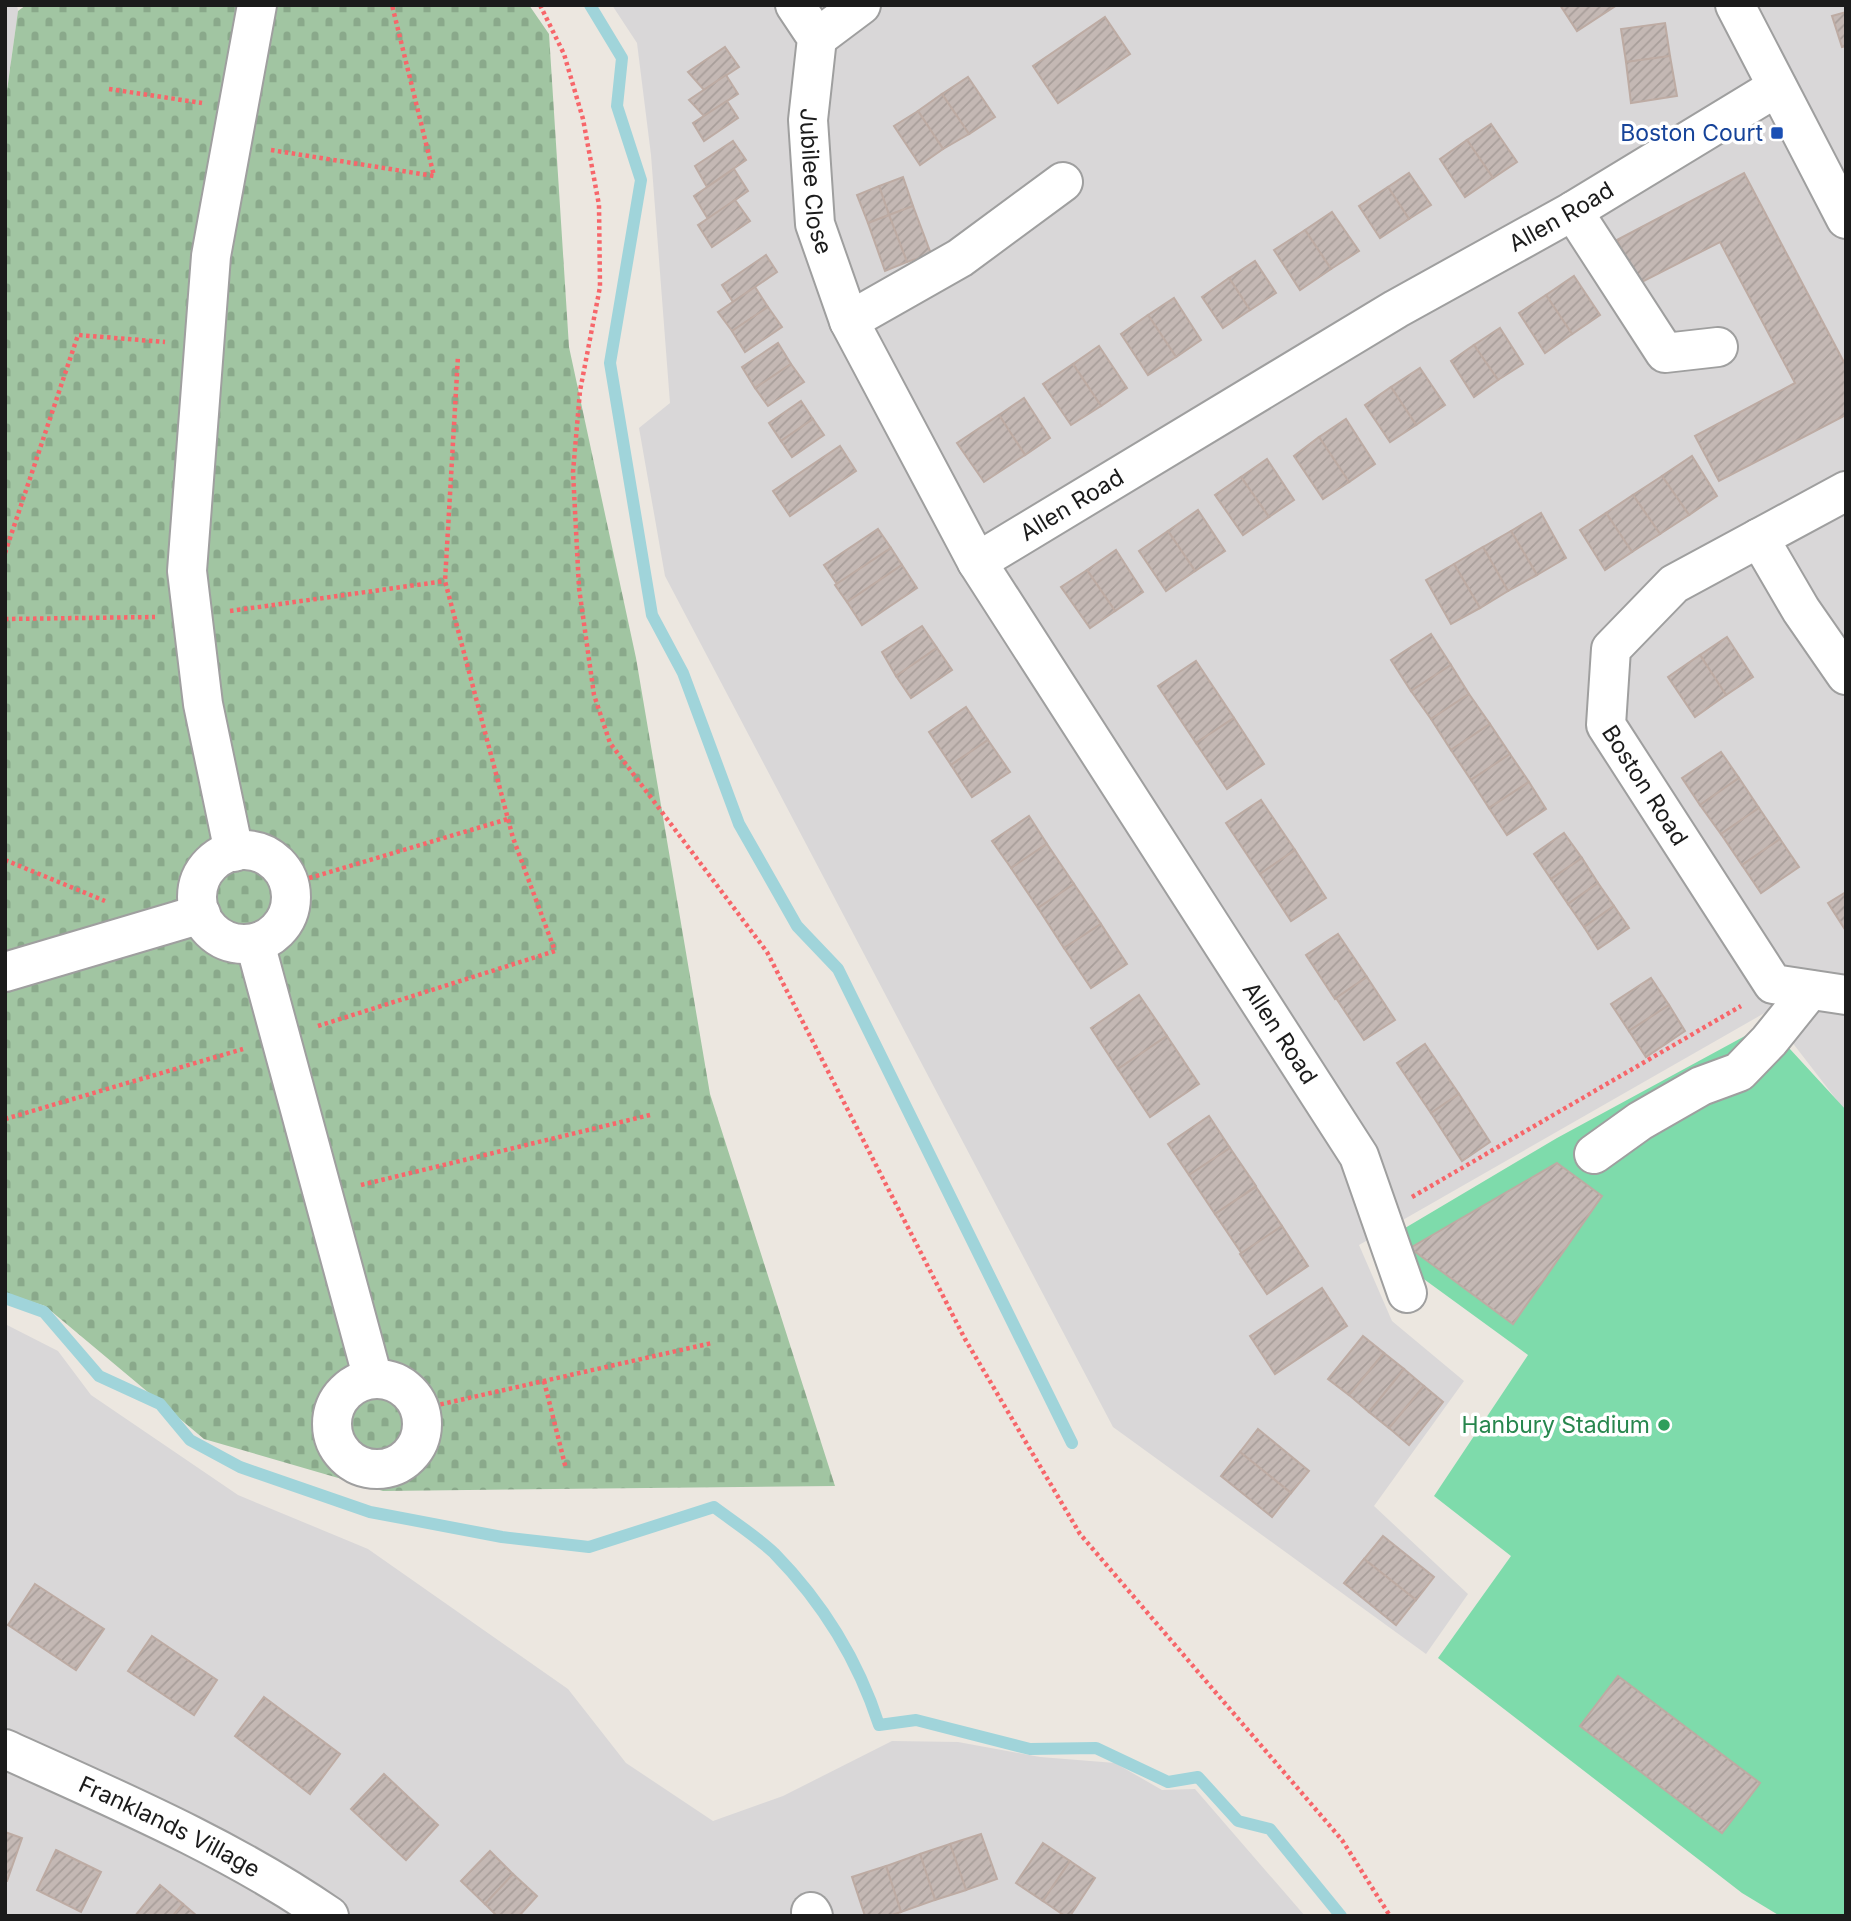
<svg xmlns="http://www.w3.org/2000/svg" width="1851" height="1921" viewBox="0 0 1851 1921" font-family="Inter,sans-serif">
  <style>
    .residential { fill: #d9d7d8 }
    .cemetery { fill: url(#cemetery-stones) }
    .pitch { fill: #7edbab }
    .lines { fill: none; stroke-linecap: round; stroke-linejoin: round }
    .stream { stroke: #a0d4da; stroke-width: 12 }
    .building { fill: url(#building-hatch); stroke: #bdaba3; stroke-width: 2 }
    .minor-casing { stroke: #9f9f9f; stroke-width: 42 }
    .path { stroke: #f7666a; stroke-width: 4.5; stroke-dasharray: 3.5 3.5; stroke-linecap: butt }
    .minor { stroke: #fff; stroke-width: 38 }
    .transit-dot { fill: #1a4fb4; stroke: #fff; stroke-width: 2.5 }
    .leisure-dot { fill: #2e9e5b; stroke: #fff; stroke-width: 2.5 }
    .labels { text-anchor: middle; stroke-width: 7; stroke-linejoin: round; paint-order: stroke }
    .transit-label { font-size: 23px; fill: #164399; stroke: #fff; text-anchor: end }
    .street-label { font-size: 23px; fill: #1b1b1b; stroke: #fff }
    .leisure-label { font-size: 23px; fill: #27864d; stroke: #fff; text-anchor: end }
  </style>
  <defs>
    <pattern id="cemetery-stones" width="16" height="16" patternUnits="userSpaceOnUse" patternTransform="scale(1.75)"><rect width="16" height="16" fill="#a1c5a2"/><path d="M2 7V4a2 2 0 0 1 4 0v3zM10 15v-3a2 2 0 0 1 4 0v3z" fill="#8aa98b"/></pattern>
    <pattern id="building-hatch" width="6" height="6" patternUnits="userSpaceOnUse" patternTransform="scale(1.75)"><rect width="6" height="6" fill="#c4b8b4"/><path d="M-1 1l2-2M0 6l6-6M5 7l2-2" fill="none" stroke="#a89e9a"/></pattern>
  </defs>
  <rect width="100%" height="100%" fill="#ece7e0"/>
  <g class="residential">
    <path d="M 5,5 L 17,5 L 18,11 L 5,105 Z"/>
    <path d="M 612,5 L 1846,5 L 1846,1112 L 1768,1011 L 1359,1245 L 1392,1321 L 1464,1381 L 1374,1506 L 1468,1594 L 1426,1654 L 1113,1427 L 665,576 L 639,428 L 670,403 L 651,155 L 637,43 Z"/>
    <path d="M 5,1324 L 58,1351 L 91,1395 L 238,1495 L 368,1549 L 568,1689 L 626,1763 L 713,1821 L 783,1796 L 892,1741 L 958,1742 L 1040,1757 L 1115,1763 L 1162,1790 L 1195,1789 L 1305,1916 L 5,1916 Z"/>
  </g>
  <path class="cemetery" d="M 26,5 L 529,5 L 549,34 L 569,347 L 636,658 L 710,1094 L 835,1486 L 383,1491 L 204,1439 L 45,1306 L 5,1293 L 5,105 L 18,11 Z"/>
  <path class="pitch" d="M 1767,1024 L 1846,1110 L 1846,1916 L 1780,1916 L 1742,1893 L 1438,1658 L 1511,1556 L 1434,1496 L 1528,1355 L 1410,1269 L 1400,1231 L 1557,1138 Z"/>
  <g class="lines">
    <g class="stream">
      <path d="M 590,5 L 622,58 L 617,106 L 641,180 L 610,363 L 652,615 L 683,673 L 739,824 L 797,926 L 838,969 L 1072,1443"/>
      <path d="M 5,1298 L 44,1312 L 99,1376 L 160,1404 L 190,1440 L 240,1467 L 370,1512 L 502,1537 L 589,1547 L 714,1507 C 734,1522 756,1536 774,1553 C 822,1602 858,1660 879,1725 L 916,1720 L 1030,1749 L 1096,1748 L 1168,1782 L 1198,1777 L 1238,1821 L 1270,1829 L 1341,1916"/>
    </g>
  </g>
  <g class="building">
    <path d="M 1560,5 L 1617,5 L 1577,31 Z"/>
    <path d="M 1846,12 L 1846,46 L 1842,47 L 1832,16 Z"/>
    <path d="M 1105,17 L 1130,54 L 1058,103 L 1033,66 Z"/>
    <path d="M 1665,23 L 1670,56 L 1626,62 L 1621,29 Z"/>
    <path d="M 725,47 L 739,67 L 704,90 L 688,72 Z"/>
    <path d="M 1670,56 L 1677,96 L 1631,103 L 1626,62 Z"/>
    <path d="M 726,75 L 738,94 L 704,116 L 689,100 Z"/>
    <path d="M 968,77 L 995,117 L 969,134 L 942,94 Z"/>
    <path d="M 942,94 L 969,134 L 943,149 L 918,111 Z"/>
    <path d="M 727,101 L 738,118 L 704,141 L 693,123 Z"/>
    <path d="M 918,111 L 943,149 L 920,165 L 894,126 Z"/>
    <path d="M 1491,124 L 1517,162 L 1493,178 L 1467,140 Z"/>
    <path d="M 1467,140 L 1493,178 L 1465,197 L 1440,159 Z"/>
    <path d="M 733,141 L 746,160 L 707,187 L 695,166 Z"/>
    <path d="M 734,169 L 748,191 L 708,219 L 694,196 Z"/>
    <path d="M 1409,173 L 1431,205 L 1409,219 L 1388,187 Z"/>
    <path d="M 1744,173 L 1846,366 L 1846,415 L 1719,481 L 1695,436 L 1795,383 L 1720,242 L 1640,283 L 1617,240 Z"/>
    <path d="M 903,177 L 913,206 L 889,215 L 879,186 Z"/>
    <path d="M 879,186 L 889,215 L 868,223 L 857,195 Z"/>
    <path d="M 1388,187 L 1409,219 L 1380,238 L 1359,206 Z"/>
    <path d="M 735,200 L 750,221 L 712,247 L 698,225 Z"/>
    <path d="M 913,206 L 931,254 L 907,262 L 889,215 Z"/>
    <path d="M 1332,212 L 1359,251 L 1331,269 L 1305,230 Z"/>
    <path d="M 889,215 L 907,262 L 885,271 L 868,223 Z"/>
    <path d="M 1305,230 L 1331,269 L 1300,290 L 1274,250 Z"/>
    <path d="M 766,255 L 777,272 L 733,302 L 722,285 Z"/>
    <path d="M 1255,261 L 1276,293 L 1250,310 L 1229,278 Z"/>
    <path d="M 1574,276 L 1600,315 L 1572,334 L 1546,295 Z"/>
    <path d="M 1229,278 L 1250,310 L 1223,328 L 1202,297 Z"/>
    <path d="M 755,287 L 768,307 L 732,331 L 718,312 Z"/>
    <path d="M 1546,295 L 1572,334 L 1545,353 L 1519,313 Z"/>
    <path d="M 1174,298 L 1201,340 L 1176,357 L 1148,315 Z"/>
    <path d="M 768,307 L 782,327 L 745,352 L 732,331 Z"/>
    <path d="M 1148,315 L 1176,357 L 1148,375 L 1121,334 Z"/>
    <path d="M 1500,328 L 1523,364 L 1498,380 L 1474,345 Z"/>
    <path d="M 778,343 L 791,364 L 755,388 L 742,367 Z"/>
    <path d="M 1474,345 L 1498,380 L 1474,397 L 1451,361 Z"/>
    <path d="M 1099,346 L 1127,388 L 1101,406 L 1073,364 Z"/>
    <path d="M 791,364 L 804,382 L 768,406 L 755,388 Z"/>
    <path d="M 1073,364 L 1101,406 L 1071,425 L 1043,384 Z"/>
    <path d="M 1420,368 L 1445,405 L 1416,425 L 1391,387 Z"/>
    <path d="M 1391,387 L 1416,425 L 1390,442 L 1365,405 Z"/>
    <path d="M 1024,398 L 1050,438 L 1025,455 L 999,415 Z"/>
    <path d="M 801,401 L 813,419 L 781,441 L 769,423 Z"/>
    <path d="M 999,415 L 1025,455 L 984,482 L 957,443 Z"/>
    <path d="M 813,419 L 824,435 L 792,457 L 781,441 Z"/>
    <path d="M 1346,419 L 1375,464 L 1349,482 L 1319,437 Z"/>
    <path d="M 1319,437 L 1349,482 L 1323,499 L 1294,456 Z"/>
    <path d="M 840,446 L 856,471 L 790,516 L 773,491 Z"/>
    <path d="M 1692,456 L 1717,496 L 1689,515 L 1662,476 Z"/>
    <path d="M 1267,459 L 1294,500 L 1269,517 L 1241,477 Z"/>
    <path d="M 1662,476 L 1689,515 L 1660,534 L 1633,495 Z"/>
    <path d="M 1241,477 L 1269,517 L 1243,535 L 1215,495 Z"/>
    <path d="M 1633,495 L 1660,534 L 1632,552 L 1606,513 Z"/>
    <path d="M 1198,510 L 1225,551 L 1195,571 L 1168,531 Z"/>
    <path d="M 1541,513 L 1566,558 L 1537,575 L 1511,531 Z"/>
    <path d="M 1606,513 L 1632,552 L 1605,570 L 1580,530 Z"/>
    <path d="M 878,529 L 891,548 L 837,584 L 824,565 Z"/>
    <path d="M 1168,531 L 1195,571 L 1166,591 L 1139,551 Z"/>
    <path d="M 1511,531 L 1537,575 L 1508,591 L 1483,547 Z"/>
    <path d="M 1483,547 L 1508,591 L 1480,608 L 1454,564 Z"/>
    <path d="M 891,548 L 902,565 L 847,602 L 835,585 Z"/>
    <path d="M 1116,550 L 1143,592 L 1115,611 L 1087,570 Z"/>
    <path d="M 1454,564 L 1480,608 L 1451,624 L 1426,580 Z"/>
    <path d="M 902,565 L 917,588 L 862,625 L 847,602 Z"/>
    <path d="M 1087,570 L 1115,611 L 1090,628 L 1061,587 Z"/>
    <path d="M 922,626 L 937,648 L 896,676 L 882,652 Z"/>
    <path d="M 1431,634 L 1451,665 L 1411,691 L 1391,660 Z"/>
    <path d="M 1727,637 L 1753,677 L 1726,695 L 1700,655 Z"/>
    <path d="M 937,648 L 952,670 L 911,698 L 896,676 Z"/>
    <path d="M 1700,655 L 1726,695 L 1695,717 L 1668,677 Z"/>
    <path d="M 1196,661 L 1234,718 L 1196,743 L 1158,686 Z"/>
    <path d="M 1451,665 L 1469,694 L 1431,719 L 1411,691 Z"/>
    <path d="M 1469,694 L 1490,724 L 1451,750 L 1431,719 Z"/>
    <path d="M 966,707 L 988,740 L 951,765 L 929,732 Z"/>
    <path d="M 1234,718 L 1264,764 L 1227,789 L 1196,743 Z"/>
    <path d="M 1490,724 L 1510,754 L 1471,780 L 1451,750 Z"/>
    <path d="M 988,740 L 1010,772 L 972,797 L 951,765 Z"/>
    <path d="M 1721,752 L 1739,778 L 1700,805 L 1682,778 Z"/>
    <path d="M 1510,754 L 1529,782 L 1489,808 L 1471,780 Z"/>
    <path d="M 1739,778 L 1759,808 L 1721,834 L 1700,805 Z"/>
    <path d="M 1529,782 L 1546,809 L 1507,835 L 1489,808 Z"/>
    <path d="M 1261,800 L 1295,850 L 1260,874 L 1226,823 Z"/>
    <path d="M 1759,808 L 1780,839 L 1742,865 L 1721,834 Z"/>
    <path d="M 1029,816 L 1047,844 L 1011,868 L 992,841 Z"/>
    <path d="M 1564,833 L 1582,858 L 1551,879 L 1534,854 Z"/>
    <path d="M 1780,839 L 1799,867 L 1761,893 L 1742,865 Z"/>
    <path d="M 1047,844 L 1074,884 L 1038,908 L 1011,868 Z"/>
    <path d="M 1295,850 L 1326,898 L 1291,921 L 1260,874 Z"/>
    <path d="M 1582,858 L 1598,883 L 1568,904 L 1551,879 Z"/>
    <path d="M 1598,883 L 1614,906 L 1584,927 L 1568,904 Z"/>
    <path d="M 1074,884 L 1101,924 L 1064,948 L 1038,908 Z"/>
    <path d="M 1846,892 L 1846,931 L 1828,903 Z"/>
    <path d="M 1614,906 L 1629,928 L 1598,949 L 1584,927 Z"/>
    <path d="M 1101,924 L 1127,964 L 1091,988 L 1064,948 Z"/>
    <path d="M 1338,934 L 1367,977 L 1335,999 L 1306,955 Z"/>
    <path d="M 1367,977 L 1395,1020 L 1364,1040 L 1336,998 Z"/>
    <path d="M 1651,978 L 1669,1005 L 1629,1031 L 1611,1004 Z"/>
    <path d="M 1139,995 L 1167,1036 L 1118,1069 L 1091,1028 Z"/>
    <path d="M 1669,1005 L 1685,1031 L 1646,1057 L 1629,1031 Z"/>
    <path d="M 1167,1036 L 1199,1084 L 1150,1117 L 1118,1069 Z"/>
    <path d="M 1425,1044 L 1459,1094 L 1431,1113 L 1397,1063 Z"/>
    <path d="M 1459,1094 L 1490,1142 L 1462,1161 L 1431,1113 Z"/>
    <path d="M 1209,1116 L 1230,1148 L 1189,1175 L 1168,1144 Z"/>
    <path d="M 1230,1148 L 1256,1186 L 1215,1214 L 1189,1175 Z"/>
    <path d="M 1557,1163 L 1602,1196 L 1513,1324 L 1410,1248 Z"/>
    <path d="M 1256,1187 L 1282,1226 L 1242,1254 L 1215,1214 Z"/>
    <path d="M 1282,1226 L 1308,1266 L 1267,1294 L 1240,1254 Z"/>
    <path d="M 1322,1288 L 1347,1326 L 1275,1374 L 1250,1336 Z"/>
    <path d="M 1363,1336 L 1384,1353 L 1349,1395 L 1328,1379 Z"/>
    <path d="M 1384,1353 L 1404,1369 L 1369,1412 L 1349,1395 Z"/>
    <path d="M 1404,1369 L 1424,1386 L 1389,1428 L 1369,1412 Z"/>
    <path d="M 1424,1386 L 1443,1402 L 1409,1445 L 1389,1428 Z"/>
    <path d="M 1258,1429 L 1309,1471 L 1291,1493 L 1240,1452 Z"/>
    <path d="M 1240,1452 L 1291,1493 L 1272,1517 L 1221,1476 Z"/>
    <path d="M 1383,1536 L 1434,1577 L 1416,1600 L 1364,1559 Z"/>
    <path d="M 1364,1559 L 1416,1600 L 1396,1625 L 1344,1583 Z"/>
    <path d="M 35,1584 L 104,1629 L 76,1670 L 8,1625 Z"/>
    <path d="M 152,1636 L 217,1680 L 194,1715 L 128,1671 Z"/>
    <path d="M 1618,1676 L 1760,1783 L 1722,1833 L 1580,1726 Z"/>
    <path d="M 264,1697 L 340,1754 L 310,1794 L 235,1736 Z"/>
    <path d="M 384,1774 L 438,1825 L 406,1860 L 351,1809 Z"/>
    <path d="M 5,1832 L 22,1838 L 7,1881 L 5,1881 Z"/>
    <path d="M 981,1834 L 997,1879 L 966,1890 L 950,1844 Z"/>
    <path d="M 1043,1843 L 1070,1861 L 1043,1901 L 1016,1883 Z"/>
    <path d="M 950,1844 L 966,1890 L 935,1900 L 920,1854 Z"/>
    <path d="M 56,1850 L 101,1872 L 81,1912 L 37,1890 Z"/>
    <path d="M 490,1851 L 513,1874 L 485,1904 L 461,1881 Z"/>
    <path d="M 920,1854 L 935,1900 L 901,1912 L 886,1866 Z"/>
    <path d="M 1070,1861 L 1095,1878 L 1070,1916 L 1065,1916 L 1043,1901 Z"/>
    <path d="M 886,1866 L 901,1912 L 889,1916 L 865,1916 L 852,1877 Z"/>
    <path d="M 513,1874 L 537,1896 L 519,1916 L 497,1916 L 485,1904 Z"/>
    <path d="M 160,1885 L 183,1904 L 173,1916 L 135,1916 Z"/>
    <path d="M 183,1904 L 197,1916 L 173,1916 Z"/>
  </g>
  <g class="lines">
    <defs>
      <g id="minor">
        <path id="s1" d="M 795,5 L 817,38 L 808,120 L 815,224 L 849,321 L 977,562"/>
        <path d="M 1735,5 L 1846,219"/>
        <path d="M 817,38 L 861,5"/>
        <path d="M 1573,211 L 1665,353 L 1718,347"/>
        <path d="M 849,321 L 960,258 L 1063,182"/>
        <path id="s2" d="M 1846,491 L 1674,584 L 1611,649 L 1606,725 L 1773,984 L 1846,995"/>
        <path d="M 1759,538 L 1801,610 L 1846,675"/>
        <circle cx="244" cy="897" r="47"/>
        <path d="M 234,852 L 203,704 L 187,571 L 211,256 L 257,5"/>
        <path d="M 255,943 L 373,1379"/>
        <path d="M 5,972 L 201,914"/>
        <path d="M 1594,1154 L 1640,1121 L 1701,1086 L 1739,1072 L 1769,1041 L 1810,990"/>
        <path id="s3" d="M 1407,1293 L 1359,1156 L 977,562 L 1396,309 L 1573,211 L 1777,87"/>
        <circle cx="377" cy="1424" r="45"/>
        <path id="s4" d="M 5,1749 C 115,1799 229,1847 329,1916"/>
        <path d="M 811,1912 L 813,1916"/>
      </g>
    </defs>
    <use href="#minor" class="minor-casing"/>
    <g class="path">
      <path d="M 540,5 L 564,54 L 583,119 L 599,205 L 600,287 L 580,391 L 573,472 L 579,588 L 594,695 L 610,743 L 767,952 L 965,1339 L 1080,1534 L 1342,1840 L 1390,1916"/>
      <path d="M 109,89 L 202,103"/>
      <path d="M 271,150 L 434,176 L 392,5"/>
      <path d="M 5,553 L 78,335 L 165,342"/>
      <path d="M 230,611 L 445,581"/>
      <path d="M 5,619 L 155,617"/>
      <path d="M 5,860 L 105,901"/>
      <path d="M 289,884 L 508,819"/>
      <path d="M 318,1026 L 555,951 L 513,838 L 445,581 L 458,356"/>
      <path d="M 5,1119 L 243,1049"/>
      <path d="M 361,1185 L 650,1115"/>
      <path d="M 1412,1197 L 1741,1006"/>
      <path d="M 544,1381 L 566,1469"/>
      <path d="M 420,1409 L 712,1343"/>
    </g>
    <use href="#minor" class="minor"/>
  </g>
  <rect class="transit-dot" x="1770" y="126" width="14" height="14" rx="3.5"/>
  <circle class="leisure-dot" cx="1664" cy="1425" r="7"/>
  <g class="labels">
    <g class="transit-label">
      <text x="1763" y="141">Boston Court</text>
    </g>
    <g class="street-label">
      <text dy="8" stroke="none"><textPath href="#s1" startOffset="184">Jubilee Close</textPath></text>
      <text dy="8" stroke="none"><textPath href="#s3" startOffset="1530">Allen Road</textPath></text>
      <text dy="8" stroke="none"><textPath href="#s3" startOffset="962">Allen Road</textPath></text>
      <text dy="8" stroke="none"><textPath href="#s2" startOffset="434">Boston Road</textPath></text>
      <text transform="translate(1280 1033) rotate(57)" y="8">Allen Road</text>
      <text dy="8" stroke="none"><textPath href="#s4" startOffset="182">Franklands Village</textPath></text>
    </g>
    <g class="leisure-label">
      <text x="1650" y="1433">Hanbury Stadium</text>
    </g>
  </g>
  <rect width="1851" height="1921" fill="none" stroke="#1b1b1b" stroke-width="14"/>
</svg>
